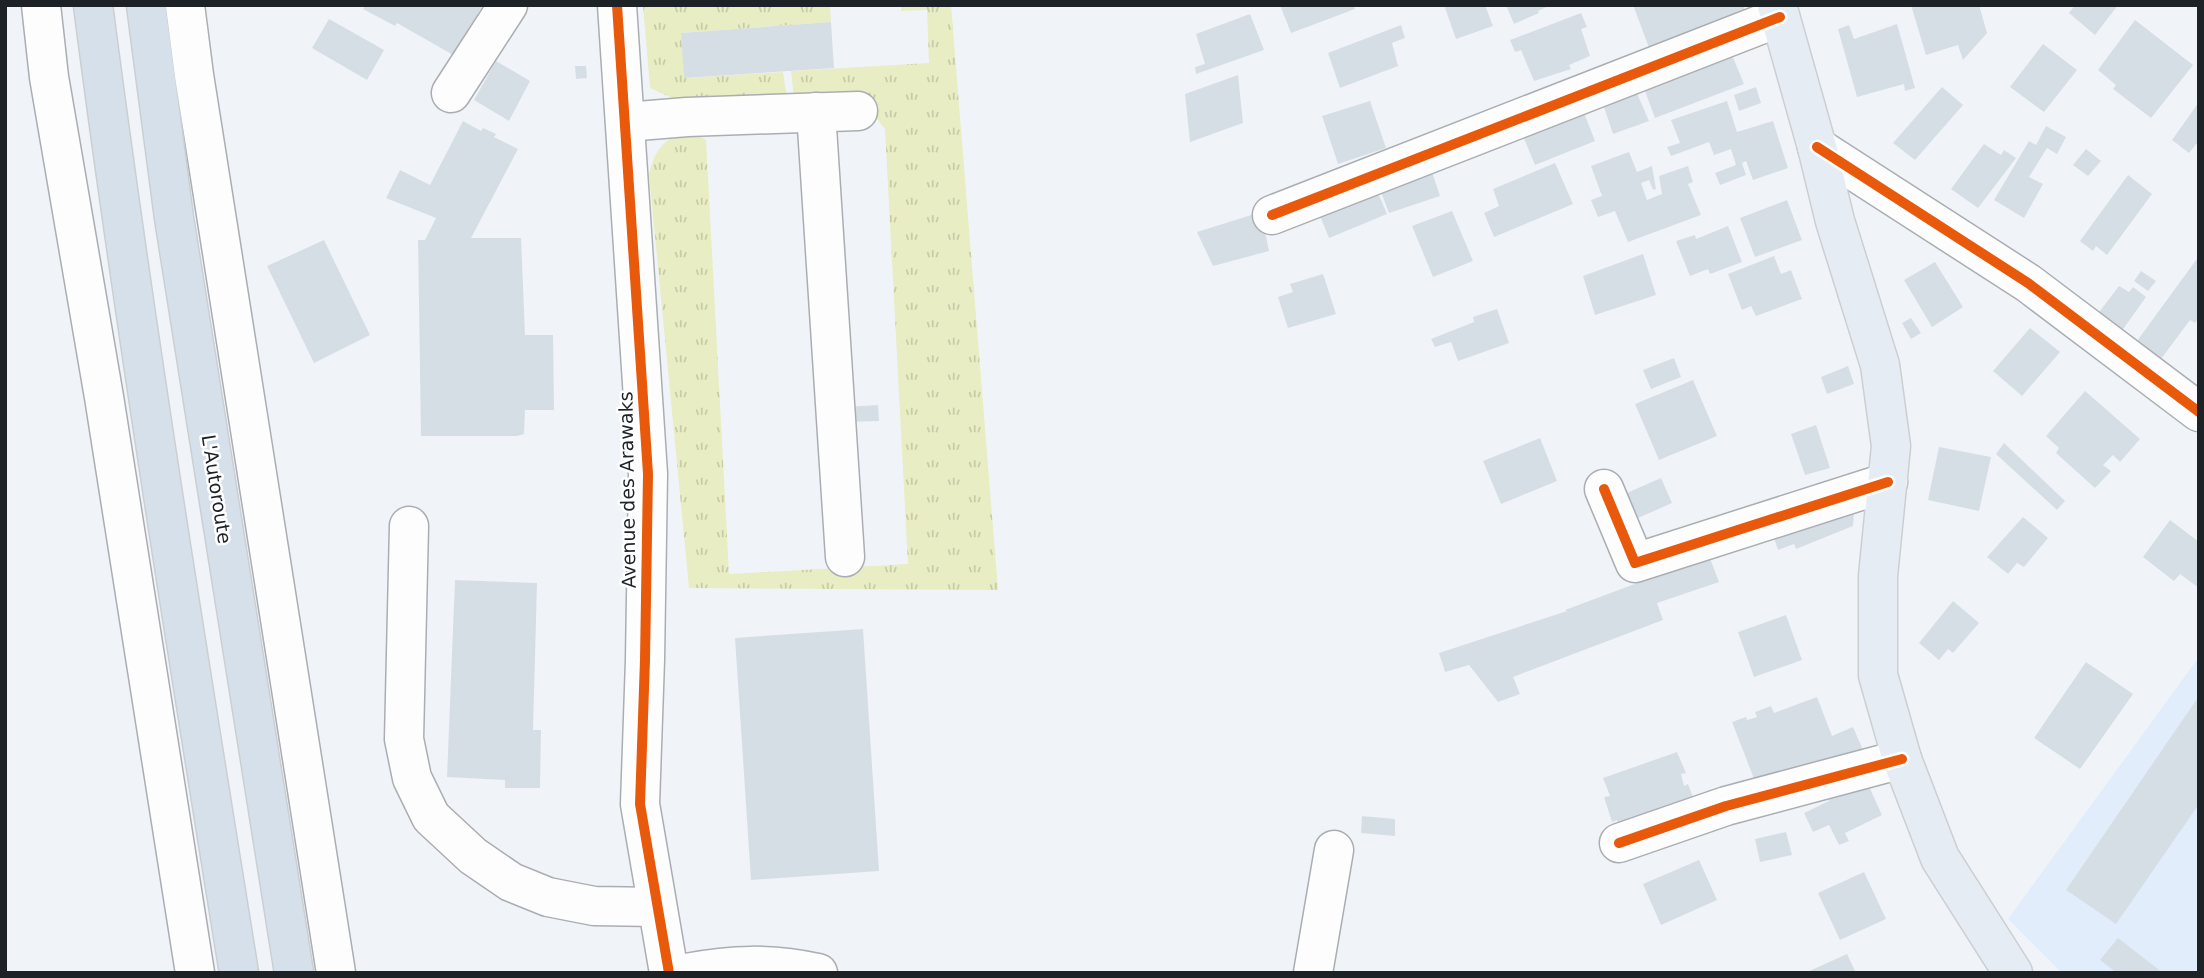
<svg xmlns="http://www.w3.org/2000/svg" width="2204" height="978" viewBox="0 0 2204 978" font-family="'DejaVu Sans',sans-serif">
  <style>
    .built { fill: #e1edfa }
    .grass { fill: url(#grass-tufts) }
    .building { fill: #d6dee5 }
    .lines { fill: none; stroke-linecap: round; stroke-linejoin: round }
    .minor-casing { stroke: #aaaeb2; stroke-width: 41 }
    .major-casing { stroke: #cccfd1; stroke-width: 41 }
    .highway-casing { stroke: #cccfd1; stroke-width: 41 }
    .minor { stroke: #fdfdfe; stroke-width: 38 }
    .major { stroke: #e5ecf3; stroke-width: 38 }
    .highway { stroke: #d6e0ea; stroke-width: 38 }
    .cycleway-casing { stroke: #fff; stroke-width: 15 }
    .cycleway { stroke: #e8590c; stroke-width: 10 }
    .labels { text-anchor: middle; stroke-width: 5; stroke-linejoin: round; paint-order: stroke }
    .street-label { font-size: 19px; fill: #1d2227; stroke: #fff }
  </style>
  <defs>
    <pattern id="grass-tufts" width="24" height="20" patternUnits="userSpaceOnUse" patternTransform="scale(1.75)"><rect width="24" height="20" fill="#e8edc3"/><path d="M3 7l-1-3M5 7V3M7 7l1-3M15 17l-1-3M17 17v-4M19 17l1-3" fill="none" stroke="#c7cba8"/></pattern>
  </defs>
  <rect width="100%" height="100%" fill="#f0f4f8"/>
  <path class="built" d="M 2199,657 L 2199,973 L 2062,973 L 2008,919 Z"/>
  <g class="grass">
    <path d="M 643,5 L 830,5 L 831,22 L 681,33 L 685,78 L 783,72 L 787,99 L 687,105 L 650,88 Z"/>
    <path d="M 901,5 L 951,5 L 998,590 L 689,588 L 649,174 C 656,147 663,141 688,129 L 706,140 L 729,574 L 908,564 L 885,129 L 857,95 L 794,99 L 791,71 L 929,63 L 927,10 L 901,11 Z"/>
  </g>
  <g class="building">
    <path d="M 366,5 L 480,5 L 482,6 L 455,56 L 397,23 L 395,26 L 363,9 Z"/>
    <path d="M 1280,5 L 1353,5 L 1355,9 L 1291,33 Z"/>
    <path d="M 1444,5 L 1485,5 L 1493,26 L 1456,39 Z"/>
    <path d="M 1506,5 L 1551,5 L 1538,11 L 1539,13 L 1514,24 Z"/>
    <path d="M 1633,5 L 1743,5 L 1746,15 L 1651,53 Z"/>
    <path d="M 1911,5 L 1979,5 L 1987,33 L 1963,60 L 1958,45 L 1926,55 Z"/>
    <path d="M 2075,5 L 2118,5 L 2095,35 L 2069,13 Z"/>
    <path d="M 1581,13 L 1587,27 L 1581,29 L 1590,56 L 1569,65 L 1571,69 L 1534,81 L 1521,50 L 1515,52 L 1510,40 Z"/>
    <path d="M 1250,14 L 1264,50 L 1196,74 L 1195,67 L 1205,64 L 1196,34 Z"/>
    <path d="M 329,19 L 384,50 L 367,80 L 312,48 Z"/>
    <path d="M 2135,20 L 2193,65 L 2151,118 L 2113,89 L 2116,85 L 2098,70 Z"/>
    <path d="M 831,22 L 834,68 L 684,78 L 681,33 Z"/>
    <path d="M 1897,24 L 1915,88 L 1905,91 L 1904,84 L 1857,97 L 1838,29 L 1849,25 L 1854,39 Z"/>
    <path d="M 1401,25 L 1405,38 L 1392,43 L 1398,66 L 1340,88 L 1328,53 Z"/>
    <path d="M 2043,44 L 2077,70 L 2044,112 L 2010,87 Z"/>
    <path d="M 1732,55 L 1744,84 L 1655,118 L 1645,91 Z"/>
    <path d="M 496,61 L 530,81 L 509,121 L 474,100 Z"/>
    <path d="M 575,66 L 586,66 L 587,78 L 576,79 Z"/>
    <path d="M 1238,75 L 1243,123 L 1190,142 L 1185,94 Z"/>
    <path d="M 1756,87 L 1761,103 L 1739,111 L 1734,95 Z"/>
    <path d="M 1942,87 L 1963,105 L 1915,160 L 1893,143 Z"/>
    <path d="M 1636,91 L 1649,121 L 1613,134 L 1603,104 Z"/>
    <path d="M 1370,101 L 1386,148 L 1338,164 L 1322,116 Z"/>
    <path d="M 1727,101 L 1737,132 L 1773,121 L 1788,168 L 1753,180 L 1746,161 L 1742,163 L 1746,175 L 1720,185 L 1715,173 L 1736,165 L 1731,149 L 1714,155 L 1709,142 L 1671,156 L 1667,147 L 1680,143 L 1671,120 Z"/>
    <path d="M 2199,102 L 2199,146 L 2196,144 L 2189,153 L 2172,140 Z"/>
    <path d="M 1581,105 L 1595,141 L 1535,165 L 1520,129 Z"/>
    <path d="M 463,121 L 481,131 L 483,128 L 496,134 L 494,137 L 518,149 L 471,238 L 521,238 L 525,335 L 553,335 L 554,410 L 525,410 L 524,434 L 517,436 L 421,436 L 418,240 L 425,240 L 436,218 L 386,198 L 400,170 L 430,185 Z"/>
    <path d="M 2046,126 L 2066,137 L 2057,154 L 2047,148 L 2029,177 L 2043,184 L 2024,218 L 1994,200 L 2029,141 L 2036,145 Z"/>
    <path d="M 1984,144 L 2001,155 L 2004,150 L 2016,158 L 1978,208 L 1951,189 Z"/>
    <path d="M 2086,149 L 2101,161 L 2088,176 L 2073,165 Z"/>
    <path d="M 1629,152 L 1637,172 L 1652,166 L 1656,189 L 1653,190 L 1649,180 L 1641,183 L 1647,200 L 1662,194 L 1659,176 L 1688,166 L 1693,182 L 1688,184 L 1701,215 L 1628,242 L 1615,211 L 1598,217 L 1591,200 L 1602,196 L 1591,166 Z"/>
    <path d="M 1555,163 L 1573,204 L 1494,237 L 1484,213 L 1499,206 L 1493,189 Z"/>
    <path d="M 1430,166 L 1440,196 L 1389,213 L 1381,192 Z"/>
    <path d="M 2128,175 L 2152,194 L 2107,255 L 2096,246 L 2093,251 L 2080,241 Z"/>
    <path d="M 1375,186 L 1387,214 L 1329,238 L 1318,211 Z"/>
    <path d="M 1787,200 L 1802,240 L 1755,257 L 1740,218 Z"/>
    <path d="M 1452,211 L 1473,261 L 1433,277 L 1412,226 Z"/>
    <path d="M 1261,212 L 1269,251 L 1213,266 L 1197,232 Z"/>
    <path d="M 1728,226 L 1742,262 L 1710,274 L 1708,269 L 1690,276 L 1676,241 L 1695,235 L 1696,239 Z"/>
    <path d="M 324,240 L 370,335 L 314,363 L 267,266 Z"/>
    <path d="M 1643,254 L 1656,295 L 1595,315 L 1583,276 Z"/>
    <path d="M 1774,256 L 1781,274 L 1791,270 L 1802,299 L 1756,316 L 1751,306 L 1742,310 L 1728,274 Z"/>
    <path d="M 2199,256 L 2199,317 L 2195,323 L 2190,320 L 2161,359 L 2137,341 Z"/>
    <path d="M 1935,262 L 1963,307 L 1932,327 L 1904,280 Z"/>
    <path d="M 2141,271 L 2156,281 L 2148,291 L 2134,281 Z"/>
    <path d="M 1323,274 L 1336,314 L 1288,328 L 1278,297 L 1293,292 L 1290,284 Z"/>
    <path d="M 2119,286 L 2129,292 L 2133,287 L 2146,297 L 2121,332 L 2097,315 Z"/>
    <path d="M 1497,309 L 1509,343 L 1458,361 L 1451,342 L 1435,347 L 1431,339 L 1474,322 L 1473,317 Z"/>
    <path d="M 1911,318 L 1921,333 L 1911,339 L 1902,323 Z"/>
    <path d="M 2030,328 L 2060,352 L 2022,396 L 1993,371 Z"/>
    <path d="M 1674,358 L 1681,377 L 1651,389 L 1643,370 Z"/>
    <path d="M 1848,366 L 1854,384 L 1827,394 L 1821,377 Z"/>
    <path d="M 1693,380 L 1717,436 L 1659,460 L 1635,404 Z"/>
    <path d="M 2085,391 L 2140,439 L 2120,462 L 2113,455 L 2103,465 L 2111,471 L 2095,488 L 2056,453 L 2059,448 L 2046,436 Z"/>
    <path d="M 878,405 L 879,421 L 846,422 L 845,407 Z"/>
    <path d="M 1816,425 L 1830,468 L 1805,475 L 1791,434 Z"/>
    <path d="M 1540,438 L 1557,481 L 1501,504 L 1483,461 Z"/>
    <path d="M 2004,443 L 2065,501 L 2057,510 L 1996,454 Z"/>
    <path d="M 1939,447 L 1991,457 L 1979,511 L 1928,500 Z"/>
    <path d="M 1661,478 L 1672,503 L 1638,518 L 1627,493 Z"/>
    <path d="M 1855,501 L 1853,526 L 1796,549 L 1794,544 L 1778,550 L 1772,532 Z"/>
    <path d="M 2023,517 L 2048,538 L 2024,567 L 2017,563 L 2008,574 L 1987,557 Z"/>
    <path d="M 2170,520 L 2199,542 L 2199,588 L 2180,574 L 2174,581 L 2143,557 Z"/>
    <path d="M 1708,553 L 1719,582 L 1657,603 L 1663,620 L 1513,677 L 1520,694 L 1498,702 L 1469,665 L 1445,672 L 1439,653 L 1567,611 L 1565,610 L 1648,579 Z"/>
    <path d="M 455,580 L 537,583 L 533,730 L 541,730 L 540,788 L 505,788 L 505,780 L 447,777 Z"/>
    <path d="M 1953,601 L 1979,623 L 1953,653 L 1948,649 L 1939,660 L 1919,643 Z"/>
    <path d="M 1786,615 L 1802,660 L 1754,677 L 1738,632 Z"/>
    <path d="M 863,629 L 879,871 L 751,880 L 735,638 Z"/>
    <path d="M 2086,662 L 2133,694 L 2080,769 L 2034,738 Z"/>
    <path d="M 2199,696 L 2199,804 L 2116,924 L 2066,890 Z"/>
    <path d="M 1817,697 L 1832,736 L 1853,727 L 1863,750 L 1758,789 L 1732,722 L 1746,717 L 1747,720 L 1757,717 L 1755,712 L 1771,706 L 1774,713 Z"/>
    <path d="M 1677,752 L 1686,773 L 1681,774 L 1684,786 L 1688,784 L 1695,802 L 1623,837 L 1617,820 L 1612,822 L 1604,797 L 1610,796 L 1603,778 Z"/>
    <path d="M 1866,780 L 1882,815 L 1845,833 L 1849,841 L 1839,845 L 1829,825 L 1813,832 L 1804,813 L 1829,801 L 1828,797 Z"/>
    <path d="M 1362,816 L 1395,819 L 1395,836 L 1361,833 Z"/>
    <path d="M 1786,832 L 1792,855 L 1760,862 L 1755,839 Z"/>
    <path d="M 1699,860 L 1717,900 L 1661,925 L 1643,884 Z"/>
    <path d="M 1864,872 L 1886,919 L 1840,940 L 1818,893 Z"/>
    <path d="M 2118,938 L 2163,973 L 2117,973 L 2100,960 Z"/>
    <path d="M 1847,954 L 1856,973 L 1805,973 Z"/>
  </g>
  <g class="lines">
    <defs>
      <g id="minor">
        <path d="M 41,5 L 49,77 L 104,397 L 195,973"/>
        <path d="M 185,5 L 194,75 L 336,973"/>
        <path d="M 617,5 L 648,474 L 645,660 L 640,804 L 669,973"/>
        <path d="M 451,93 L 508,5"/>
        <path d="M 816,112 L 845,557"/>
        <path d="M 626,122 L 687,117 L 858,111"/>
        <path d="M 1817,147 L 2028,283 L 2199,412"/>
        <path d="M 1272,215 L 1780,17"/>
        <path d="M 1604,489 L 1635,563 L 1888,482"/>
        <path d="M 409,526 L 404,739 L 412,778 L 431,817 L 473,856 L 511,882 L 548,897 L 594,906 L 657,907"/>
        <path d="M 1619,843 L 1726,806 L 1902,759"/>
        <path d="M 686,973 C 732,964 771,963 818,973"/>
        <path d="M 1313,973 L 1334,850"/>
      </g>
      <path id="major" d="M 1777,5 L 1817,147 L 1835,221 L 1880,365 L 1891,446 L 1878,576 L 1878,675 L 1902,759 L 1940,858 L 2013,973"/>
      <g id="highway">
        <path d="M 93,5 C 135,329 187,651 239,973"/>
        <path d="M 146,5 L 174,218 L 294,973"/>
      </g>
    </defs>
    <use href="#minor" class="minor-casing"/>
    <use href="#major" class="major-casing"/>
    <use href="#highway" class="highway-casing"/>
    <use href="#minor" class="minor"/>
    <use href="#major" class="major"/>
    <use href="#highway" class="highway"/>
    <defs>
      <g id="cycleway">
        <path d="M 617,5 L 648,474 L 645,660 L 640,804 L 669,973"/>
        <path d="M 1817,147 L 2028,283 L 2199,412"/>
        <path d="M 1272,215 L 1780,17"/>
        <path d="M 1604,489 L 1635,563 L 1888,482"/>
        <path d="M 1619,843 L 1726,806 L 1902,759"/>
      </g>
    </defs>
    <use href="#cycleway" class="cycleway-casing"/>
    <use href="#cycleway" class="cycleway"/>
  </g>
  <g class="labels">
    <g class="street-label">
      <text transform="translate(217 489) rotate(81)" y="7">L'Autoroute</text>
      <text transform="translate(627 490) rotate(-91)" y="7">Avenue des Arawaks</text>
    </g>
  </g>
  <rect width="2204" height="978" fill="none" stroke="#1d2227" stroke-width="14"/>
</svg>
